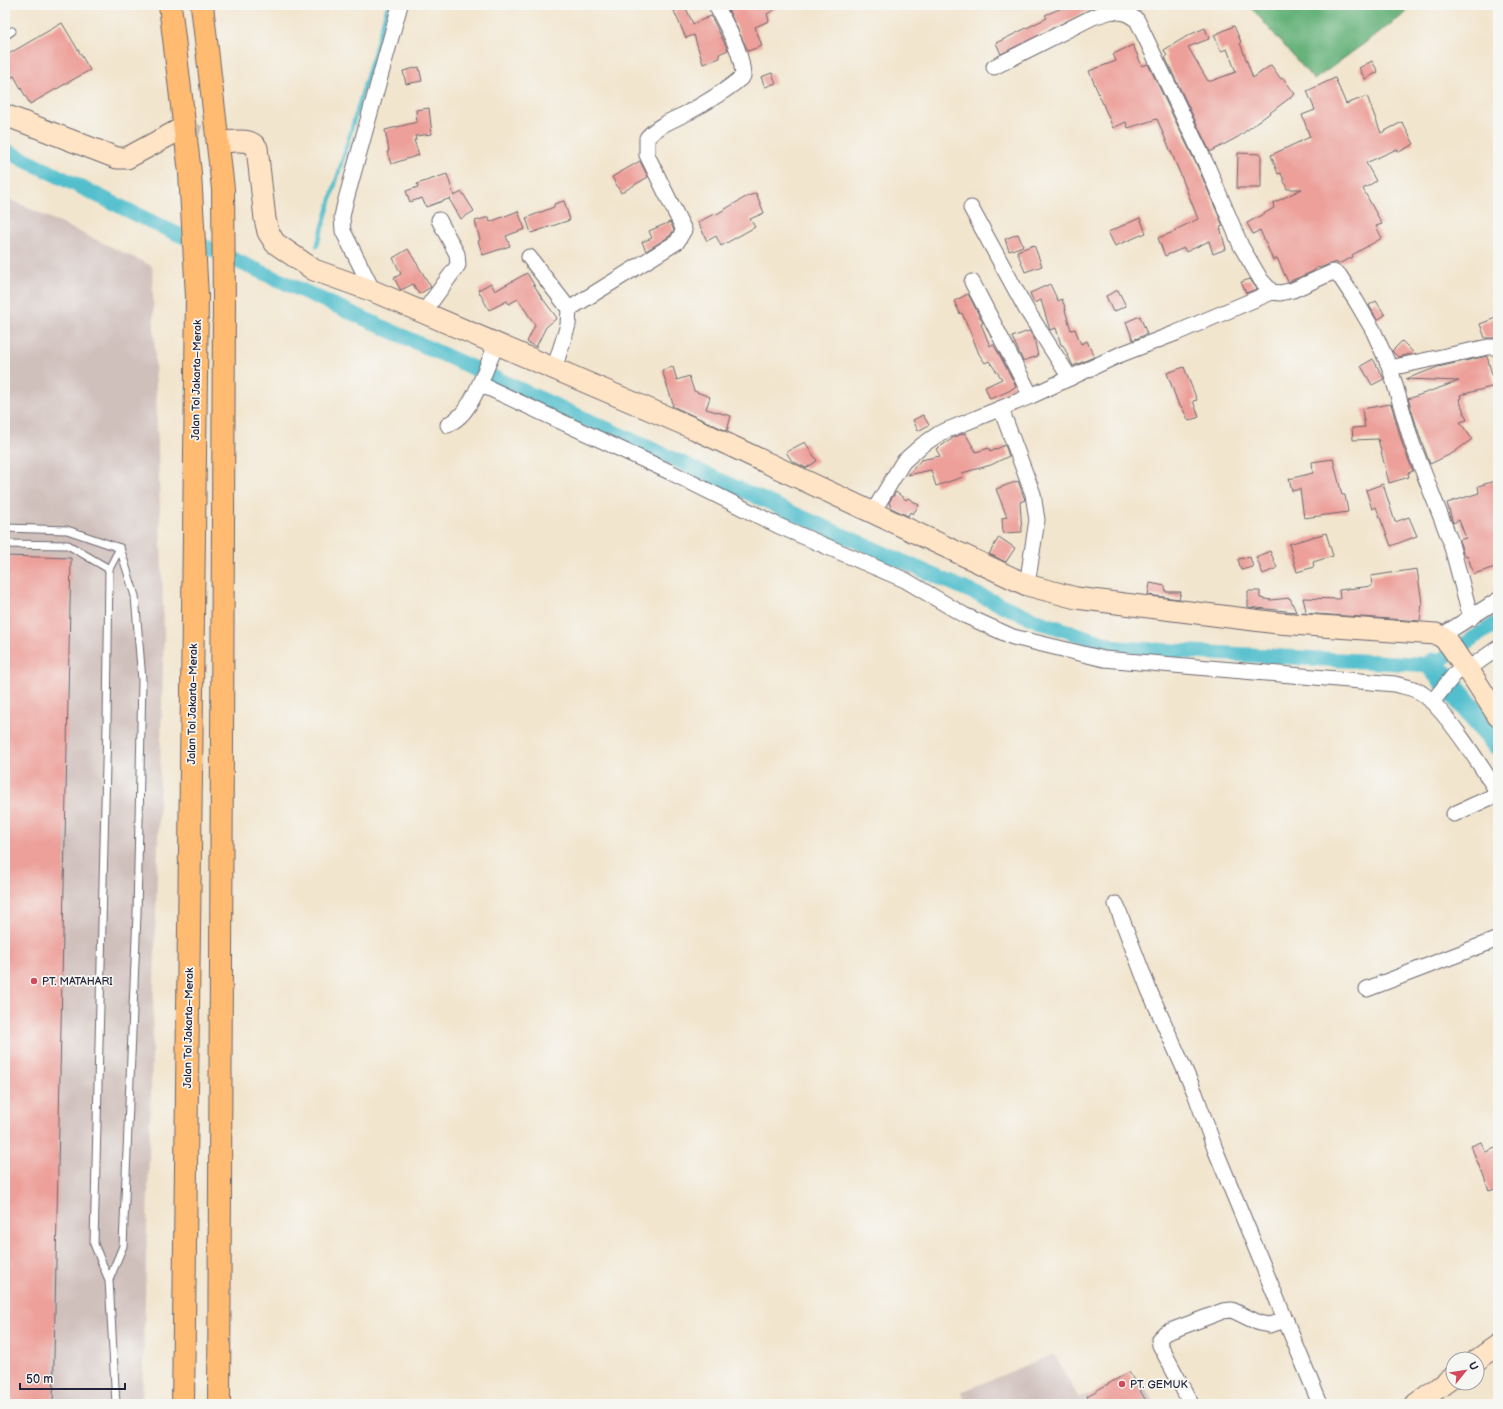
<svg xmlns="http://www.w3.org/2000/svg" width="1503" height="1409" viewBox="0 0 1503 1409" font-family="'Balsamiq Sans',sans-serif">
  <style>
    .industrial { fill: #d0c0bc }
    .forest { fill: #66b27a; stroke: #446a5a }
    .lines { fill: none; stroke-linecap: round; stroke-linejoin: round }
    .stream { stroke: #53bfcd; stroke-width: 4 }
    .canal { stroke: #53bfcd; stroke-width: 15 }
    .river { stroke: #53bfcd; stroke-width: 25 }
    .building { fill: #ed9f99 }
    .secondary-tunnel { stroke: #c8beb1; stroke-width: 21; stroke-dasharray: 21 10; stroke-linecap: butt }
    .lane-casing { stroke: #6b666e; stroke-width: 9 }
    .street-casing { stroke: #6b666e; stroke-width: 17 }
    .secondary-casing { stroke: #6b666e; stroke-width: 23 }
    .highway-casing { stroke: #6b666e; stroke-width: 24 }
    .lane { stroke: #fff; stroke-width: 7 }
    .street { stroke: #fff; stroke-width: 15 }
    .secondary { stroke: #ffe4c6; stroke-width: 21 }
    .highway { stroke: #ffbb71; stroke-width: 22 }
    .poi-dot { fill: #d1495b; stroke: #f6f6f2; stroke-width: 1.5 }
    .labels { text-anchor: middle; stroke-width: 3.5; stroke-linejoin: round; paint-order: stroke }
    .street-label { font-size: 11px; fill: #22223b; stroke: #f6f6f2 }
    .poi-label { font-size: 11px; fill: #22223b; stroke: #f6f6f2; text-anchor: start }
  </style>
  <rect width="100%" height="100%" fill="#f6f6f2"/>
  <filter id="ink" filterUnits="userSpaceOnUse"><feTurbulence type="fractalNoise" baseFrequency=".025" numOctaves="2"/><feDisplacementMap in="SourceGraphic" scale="8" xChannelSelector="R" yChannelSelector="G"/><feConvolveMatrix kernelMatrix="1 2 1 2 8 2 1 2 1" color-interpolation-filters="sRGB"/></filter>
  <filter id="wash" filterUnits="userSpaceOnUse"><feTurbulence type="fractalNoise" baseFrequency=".012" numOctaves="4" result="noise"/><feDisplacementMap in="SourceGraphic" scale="16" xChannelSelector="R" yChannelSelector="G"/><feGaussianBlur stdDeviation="0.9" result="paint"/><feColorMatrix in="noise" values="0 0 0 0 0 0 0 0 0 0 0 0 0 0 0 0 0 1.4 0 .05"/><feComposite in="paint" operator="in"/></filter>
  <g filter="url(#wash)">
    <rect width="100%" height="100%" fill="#f2e5ce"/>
    <g class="industrial">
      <path d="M 5,197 L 152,266 L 164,634 L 142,1404 L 5,1404 Z"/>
      <path d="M 1054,1354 L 1078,1397 L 1141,1383 L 1155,1404 L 967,1404 L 961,1392 Z"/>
    </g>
    <path class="forest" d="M 1249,5 L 1404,5 L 1406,13 L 1314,80 Z"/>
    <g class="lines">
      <path class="stream" d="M 317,246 L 388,5"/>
      <path class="canal" d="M 5,150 L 162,227 L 786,510 L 1040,622 L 1119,648 L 1433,665 L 1498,622"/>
      <path class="river" d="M 1433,665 L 1498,743"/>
    </g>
    <g id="blocks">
      <g class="building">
        <path d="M 726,5 L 782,5 L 767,14 L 769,21 L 755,27 L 762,46 L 748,51 Z"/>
        <path d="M 1069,5 L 1091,5 L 1093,8 L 1001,54 L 996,43 L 1047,18 L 1045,15 Z"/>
        <path d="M 685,6 L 693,24 L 711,16 L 728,50 L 719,54 L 720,58 L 703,64 L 694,35 L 686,38 L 674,11 Z"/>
        <path d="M 62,23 L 90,70 L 30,104 L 14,76 L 5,81 L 5,56 Z"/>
        <path d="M 1234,26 L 1241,42 L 1240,43 L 1253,78 L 1271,65 L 1281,79 L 1283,78 L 1295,94 L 1238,137 L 1210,152 L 1165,57 L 1167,56 L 1164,50 L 1189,35 L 1205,28 L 1209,39 L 1188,47 L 1208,81 L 1211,81 L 1236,72 L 1227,49 L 1221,51 L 1214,35 Z"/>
        <path d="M 1133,45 L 1142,66 L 1148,64 L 1200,172 L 1223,226 L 1220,227 L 1226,249 L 1213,254 L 1209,241 L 1186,252 L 1184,248 L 1165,256 L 1158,238 L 1176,231 L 1175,230 L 1198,219 L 1182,178 L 1157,119 L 1128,128 L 1126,122 L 1113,128 L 1089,71 L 1116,61 L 1113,54 Z"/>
        <path d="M 1372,61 L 1378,72 L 1365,79 L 1359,68 Z"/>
        <path d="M 419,67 L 422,81 L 406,84 L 403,71 Z"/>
        <path d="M 772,73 L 776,83 L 765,87 L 761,77 Z"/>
        <path d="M 1335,78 L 1346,104 L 1367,96 L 1381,133 L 1402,122 L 1414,144 L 1399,152 L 1397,149 L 1366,163 L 1376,181 L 1363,189 L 1382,224 L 1376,226 L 1382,238 L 1352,255 L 1353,257 L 1338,264 L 1336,262 L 1319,268 L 1318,267 L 1312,272 L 1288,282 L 1277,258 L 1273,260 L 1260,230 L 1253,234 L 1247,223 L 1274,208 L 1273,203 L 1302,189 L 1287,189 L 1281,173 L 1278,174 L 1271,155 L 1310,137 L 1302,115 L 1315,110 L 1307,91 Z"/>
        <path d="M 429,108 L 432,134 L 415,136 L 416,140 L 414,140 L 419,155 L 391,164 L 387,152 L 389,151 L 385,130 L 417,122 L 416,110 Z"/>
        <path d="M 1238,153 L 1261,154 L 1261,188 L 1237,188 Z"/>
        <path d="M 640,161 L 648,177 L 621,193 L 612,177 Z"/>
        <path d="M 447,174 L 454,196 L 462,192 L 474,211 L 461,219 L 449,199 L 451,198 L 426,207 L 422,198 L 410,202 L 406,191 L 418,187 L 417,184 Z"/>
        <path d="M 756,193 L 764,213 L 750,219 L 755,227 L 721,246 L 716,236 L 707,241 L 698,222 L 714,214 L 715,215 L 744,198 Z"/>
        <path d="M 564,201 L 570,220 L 531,233 L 526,218 L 554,207 L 554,204 Z"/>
        <path d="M 518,211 L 525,229 L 506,236 L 510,246 L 483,255 L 478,241 L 480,240 L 475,221 L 489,217 L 490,222 Z"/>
        <path d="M 1140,218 L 1146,233 L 1115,246 L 1108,232 Z"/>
        <path d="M 670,222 L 674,230 L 670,236 L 646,251 L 642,242 L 652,238 L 649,231 Z"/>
        <path d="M 1018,234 L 1023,246 L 1009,251 L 1005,239 Z"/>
        <path d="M 1034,245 L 1042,266 L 1025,272 L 1017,251 Z"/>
        <path d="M 408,249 L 431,287 L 419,294 L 413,284 L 401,290 L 400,289 L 394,278 L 401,274 L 393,258 Z"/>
        <path d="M 527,273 L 540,295 L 557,318 L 546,327 L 536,347 L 527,342 L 535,325 L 518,299 L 509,304 L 507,301 L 489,310 L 478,290 L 491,283 L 495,291 Z"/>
        <path d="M 1250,279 L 1257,289 L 1246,293 L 1241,282 Z"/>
        <path d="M 1050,284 L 1058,301 L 1062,299 L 1066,310 L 1065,310 L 1071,330 L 1075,329 L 1081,344 L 1087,341 L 1094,357 L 1073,366 L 1063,345 L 1061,345 L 1056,328 L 1050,330 L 1041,300 L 1034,303 L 1030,293 Z"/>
        <path d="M 1118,290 L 1126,306 L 1113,312 L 1106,296 Z"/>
        <path d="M 968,294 L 983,323 L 981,324 L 990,346 L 993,344 L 999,354 L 1016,386 L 1009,391 L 990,399 L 985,387 L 1002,379 L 989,361 L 985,363 L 979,354 L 969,329 L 962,313 L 960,314 L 954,301 Z"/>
        <path d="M 1376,301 L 1385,315 L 1377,320 L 1369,305 Z"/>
        <path d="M 1140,316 L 1147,334 L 1133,340 L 1126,322 Z"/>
        <path d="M 1498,317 L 1498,338 L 1485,338 L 1480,324 Z"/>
        <path d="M 1029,331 L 1034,338 L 1038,356 L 1023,361 L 1012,337 Z"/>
        <path d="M 1402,341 L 1413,352 L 1410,354 L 1398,357 L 1392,351 Z"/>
        <path d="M 1487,356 L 1495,386 L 1460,395 L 1461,398 L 1459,399 L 1467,420 L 1460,422 L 1472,439 L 1453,453 L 1430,464 L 1421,440 L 1408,399 L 1459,381 L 1406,379 L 1438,367 Z"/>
        <path d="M 1373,359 L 1384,379 L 1372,385 L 1361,366 Z"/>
        <path d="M 673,367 L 677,380 L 689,376 L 694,391 L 710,397 L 706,409 L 731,416 L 727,431 L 672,406 L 673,404 L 662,370 Z"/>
        <path d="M 1184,367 L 1197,400 L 1193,401 L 1199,417 L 1189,421 L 1181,406 L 1179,406 L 1167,373 Z"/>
        <path d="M 1390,404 L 1391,404 L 1403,446 L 1413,471 L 1408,473 L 1409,477 L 1389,483 L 1378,439 L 1353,440 L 1352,428 L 1365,427 L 1362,409 Z"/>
        <path d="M 923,415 L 929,425 L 918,431 L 913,420 Z"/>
        <path d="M 965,433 L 976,452 L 989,448 L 990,452 L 1005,445 L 1009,456 L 991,465 L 962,473 L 963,477 L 936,486 L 931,470 L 908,475 L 921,460 L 940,456 L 936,449 L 952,439 L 952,438 Z"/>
        <path d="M 805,442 L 817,461 L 806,468 L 792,461 L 786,452 Z"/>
        <path d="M 1333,459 L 1342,495 L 1345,495 L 1348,512 L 1304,518 L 1300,489 L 1292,491 L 1289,479 L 1313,473 L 1312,462 Z"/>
        <path d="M 1498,480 L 1498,566 L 1474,574 L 1467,555 L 1464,556 L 1459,540 L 1466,538 L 1459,520 L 1453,523 L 1447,503 L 1479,493 L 1478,486 Z"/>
        <path d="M 1018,481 L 1025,500 L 1020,502 L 1022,532 L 1003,533 L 1002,518 L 1007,517 L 996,489 Z"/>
        <path d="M 1383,484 L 1395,522 L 1409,517 L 1417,536 L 1391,546 L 1376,507 L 1372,509 L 1366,490 Z"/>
        <path d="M 896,492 L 906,500 L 908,498 L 919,505 L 913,514 L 910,512 L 908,516 L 891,508 L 889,502 Z"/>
        <path d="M 1326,533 L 1333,556 L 1313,562 L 1314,567 L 1297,572 L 1289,544 Z"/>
        <path d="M 999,537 L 1015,548 L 1006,562 L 989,554 Z"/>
        <path d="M 1270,551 L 1277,568 L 1263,574 L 1256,557 Z"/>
        <path d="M 5,556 L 71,558 L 53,1404 L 5,1404 Z"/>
        <path d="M 1250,557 L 1253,567 L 1241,570 L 1238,559 Z"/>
        <path d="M 1417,569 L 1422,603 L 1420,621 L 1301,613 L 1306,611 L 1303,598 L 1340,599 L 1339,590 L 1372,586 L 1371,576 Z"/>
        <path d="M 1150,583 L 1165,586 L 1166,592 L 1181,592 L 1179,599 L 1148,595 Z"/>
        <path d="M 1248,591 L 1260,591 L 1260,598 L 1271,600 L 1290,598 L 1296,612 L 1248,607 Z"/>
        <path d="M 1481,1142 L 1485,1152 L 1498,1147 L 1498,1188 L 1489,1191 L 1482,1171 L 1481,1171 L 1471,1146 Z"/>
        <path d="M 1129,1372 L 1148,1404 L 1091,1404 L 1087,1396 Z"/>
      </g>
    </g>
  </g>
  <g filter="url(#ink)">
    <use href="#blocks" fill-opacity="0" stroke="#6b666e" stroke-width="1"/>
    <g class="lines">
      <path class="secondary-tunnel" d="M 179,130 L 220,142"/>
      <defs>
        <g id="lane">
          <path d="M 5,36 L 12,31"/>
          <path d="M 5,528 L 67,530 L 120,548"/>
          <path d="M 5,544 L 68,545 L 109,569"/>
          <path d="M 109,1280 L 123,1246 L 137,914 L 142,680 L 135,596 L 120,548 L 109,569 L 107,724 L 94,1244 L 109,1280 L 116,1404"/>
        </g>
        <g id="street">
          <path d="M 994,67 L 1093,17 L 1112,11 L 1126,13 L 1137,20 L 1208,168 L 1241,246 L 1261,280 L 1272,292 L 1280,293 L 1293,290 L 1333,272 L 1339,275 L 1356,301 L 1373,330 L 1390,368 L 1412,443 L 1450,540 L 1471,618"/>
          <path d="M 971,208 L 1026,309 L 1070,378"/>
          <path d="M 529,257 L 569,309 L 568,325 L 554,369"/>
          <path d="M 373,291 L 343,231 L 342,217 L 345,203 L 400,5"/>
          <path d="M 569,309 L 677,242 L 684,230 L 647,155 L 647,138 C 658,125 673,120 689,112 C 707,102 728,90 743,76 C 742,50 727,28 716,5"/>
          <path d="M 423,313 L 458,265 L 457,254 L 439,220"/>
          <path d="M 1390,368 L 1488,347 L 1498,347"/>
          <path d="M 480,384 L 670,472 L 779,526 L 905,580 L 964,615 L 1013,637 L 1104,659 L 1395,684 C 1401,686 1409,687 1416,690 C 1440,700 1483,769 1498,793"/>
          <path d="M 1031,396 L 1119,355 L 1176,333 L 1272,292"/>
          <path d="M 1001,409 L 1033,494 L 1037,520 L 1027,585"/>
          <path d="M 448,425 C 452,422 457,419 460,416 C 477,399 486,365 497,344"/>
          <path d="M 873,512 L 903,462 L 921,446 L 940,433 L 1031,396 L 972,282"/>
          <path d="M 1441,636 L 1498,600"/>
          <path d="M 1468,669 L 1498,648"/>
          <path d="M 1432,702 L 1463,664"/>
          <path d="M 1454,814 L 1498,794"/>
          <path d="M 1116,904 L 1149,990 L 1195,1093 L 1215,1149 L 1320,1404"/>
          <path d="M 1367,989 L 1498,939"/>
          <path d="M 1191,1404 L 1160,1345 L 1159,1339 L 1165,1333 L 1223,1311 L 1232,1310 L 1259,1323 L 1269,1325 L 1286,1320"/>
        </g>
        <g id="secondary">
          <path d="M 5,115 L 117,158 L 127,158 L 179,130"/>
          <path d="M 220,142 C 231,142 250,137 257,148 L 265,219 L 268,232 L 275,243 L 314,270 L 373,291 L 695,429 L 1027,585 L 1076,598 L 1278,623 L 1436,634 C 1452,640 1456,659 1468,669 L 1498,716"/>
          <path d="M 1477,1360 L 1498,1345"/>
          <path d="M 1416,1404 L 1453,1377"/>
        </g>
        <g id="highway">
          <path d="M 170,5 L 190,173 L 197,296 L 183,1404"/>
          <path d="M 202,5 L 223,189 L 224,302 L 219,1404"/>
        </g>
      </defs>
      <use href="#lane" class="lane-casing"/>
      <use href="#street" class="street-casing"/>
      <use href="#secondary" class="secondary-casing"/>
      <use href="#highway" class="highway-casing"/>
      <use href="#lane" class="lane"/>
      <use href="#street" class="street"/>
      <use href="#secondary" class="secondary"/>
      <use href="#highway" class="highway"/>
    </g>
  </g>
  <g class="poi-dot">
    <circle cx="34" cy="981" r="4"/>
    <circle cx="1122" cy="1384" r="4"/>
  </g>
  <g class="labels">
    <g class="street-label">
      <text transform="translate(196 380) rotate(-89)" y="4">Jalan Tol Jakarta–Merak</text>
      <text transform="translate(192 704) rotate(-89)" y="4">Jalan Tol Jakarta–Merak</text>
      <text transform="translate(188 1028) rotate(-89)" y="4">Jalan Tol Jakarta–Merak</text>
    </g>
    <g class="poi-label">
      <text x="42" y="985">PT. MATAHARI</text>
      <text x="1130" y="1388">PT. GEMUK</text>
    </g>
  </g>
  <rect width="1503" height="1409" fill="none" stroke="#f6f6f2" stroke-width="20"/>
  <g transform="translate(1465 1371) rotate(60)"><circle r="19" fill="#f6f6f2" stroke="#a1a1a9"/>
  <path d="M0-3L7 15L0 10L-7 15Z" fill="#d1495b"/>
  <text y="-6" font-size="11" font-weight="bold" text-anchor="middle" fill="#22223b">U</text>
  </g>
  <path d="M20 1383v6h105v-6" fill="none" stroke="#22223b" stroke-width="2"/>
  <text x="26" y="1383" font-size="12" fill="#22223b" stroke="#f6f6f2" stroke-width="3" paint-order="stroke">50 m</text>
</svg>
